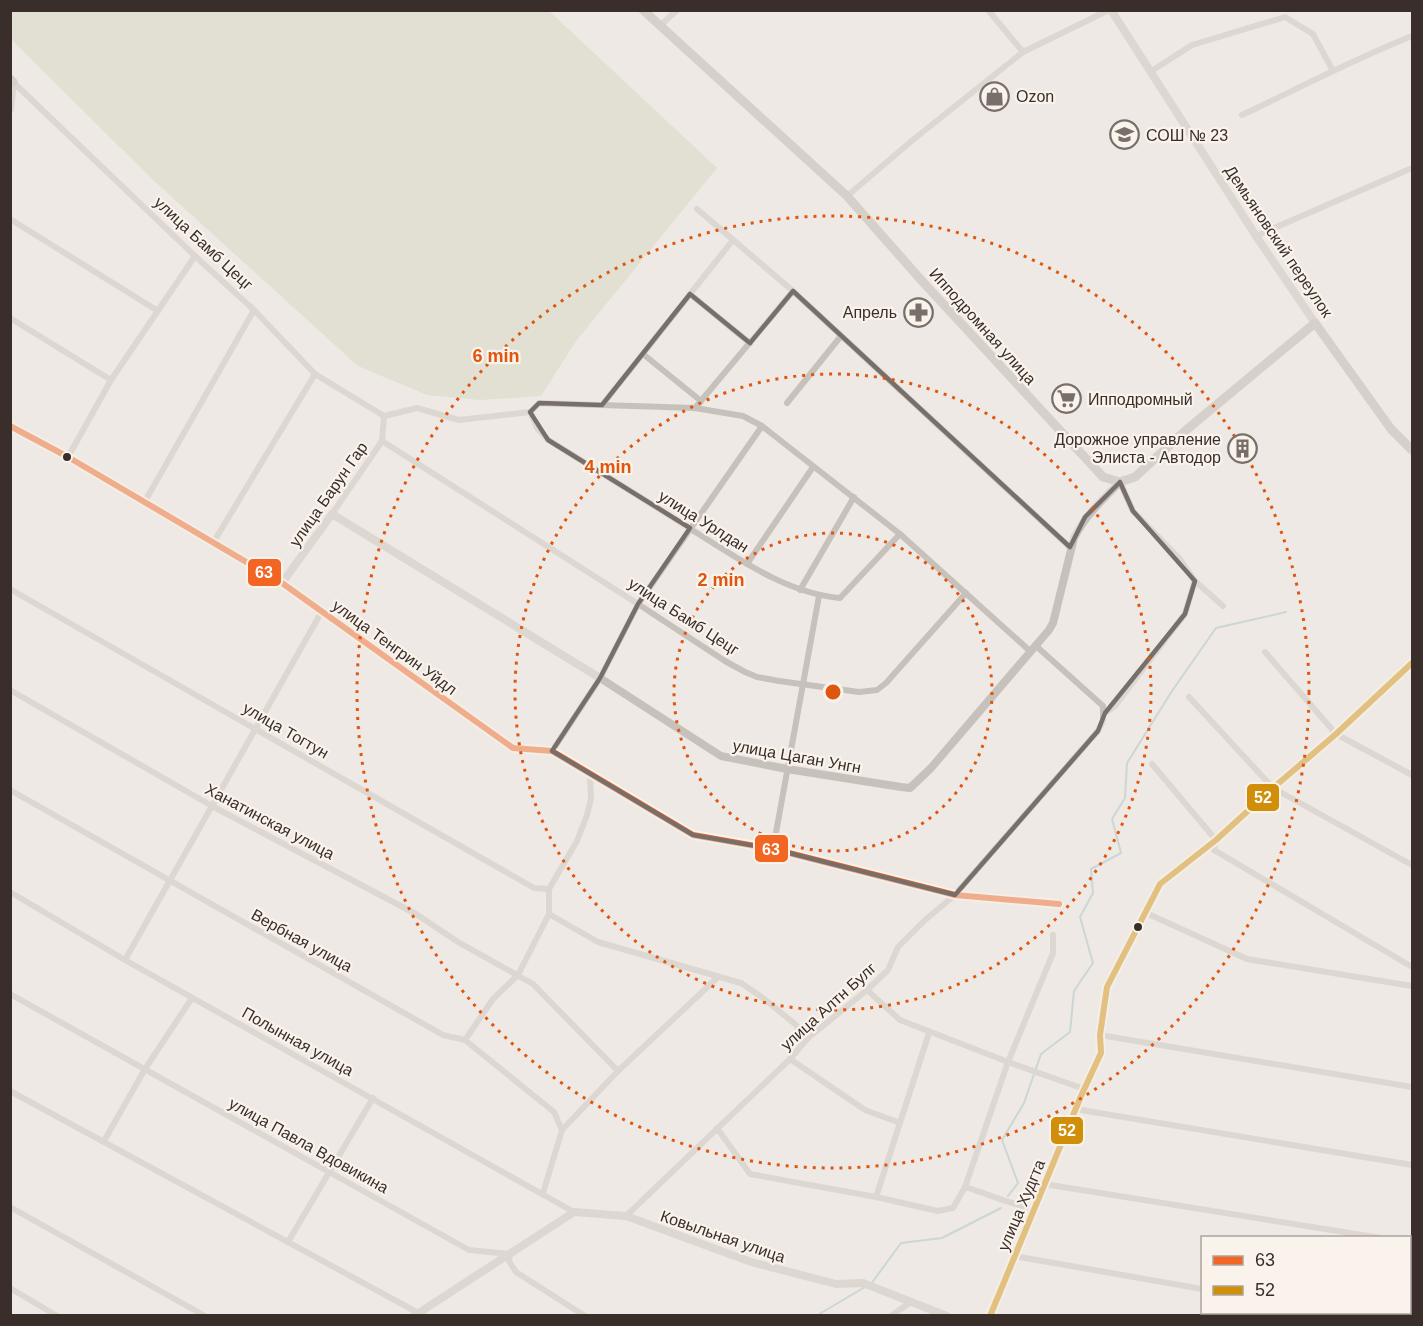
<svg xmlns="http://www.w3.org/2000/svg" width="1423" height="1326" viewBox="0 0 1423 1326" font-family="Helvetica,sans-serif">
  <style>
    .green { fill: #d0d4be }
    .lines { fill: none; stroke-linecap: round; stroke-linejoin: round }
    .stream { stroke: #a0c0c0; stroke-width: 2 }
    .minor { stroke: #c7c1bc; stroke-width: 6 }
    .tertiary { stroke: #c7c1bc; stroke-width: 8 }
    .secondary { stroke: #b8b1ad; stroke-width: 9 }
    .bus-1-casing { stroke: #faf3eb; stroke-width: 10 }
    .bus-2-casing { stroke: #faf3eb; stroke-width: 10 }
    .bus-1 { stroke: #f26522; stroke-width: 6 }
    .bus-2 { stroke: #d18e08; stroke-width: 6 }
    .marked { fill: none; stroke: #786f6b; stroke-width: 4.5; stroke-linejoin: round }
    .ring { fill: none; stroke: #df570e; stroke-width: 3; stroke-dasharray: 3 6 }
    .bus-dot { fill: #392e2a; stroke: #faf3eb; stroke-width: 2 }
    .labels { text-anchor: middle; stroke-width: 4.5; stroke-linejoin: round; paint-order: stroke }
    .poi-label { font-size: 16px; fill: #392e2a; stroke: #faf3eb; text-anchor: start }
    .street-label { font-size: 16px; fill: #392e2a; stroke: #faf3eb }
    .centre { fill: #df570e; stroke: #faf3eb; stroke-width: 3 }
    .ring-label { font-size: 18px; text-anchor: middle; font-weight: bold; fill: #df570e; stroke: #faf3eb; stroke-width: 4.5; stroke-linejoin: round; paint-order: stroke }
    .line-badge { stroke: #faf3eb; stroke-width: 2 }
    .badge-label { font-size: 16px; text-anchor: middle; font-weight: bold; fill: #fff }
  </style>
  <rect width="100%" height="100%" fill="#eee9e4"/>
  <path class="green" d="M 10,11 L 549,11 L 717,168 L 576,341 L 541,396 L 480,400 L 427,395 L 358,366 L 152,179 L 11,39 Z"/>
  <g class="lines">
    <g class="stream">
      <path d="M 1008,1196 L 1018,1183 L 1002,1140 L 1024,1103 L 1041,1054 L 1070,1032 L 1074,991 L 1093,963 L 1080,917 L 1093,893 L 1091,869 L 1121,853 L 1112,819 L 1125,798 L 1127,763 L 1172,691 L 1216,628 L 1286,612"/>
      <path d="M 871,1284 L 901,1243 L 942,1238 L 1001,1208"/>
      <path d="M 816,1316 L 865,1287"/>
    </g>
    <g class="minor">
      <path d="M 988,10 L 1023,52"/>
      <path d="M 660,26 L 677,10"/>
      <path d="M 1150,72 L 1192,45 L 1285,17 L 1313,34 L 1333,71"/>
      <path d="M 13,82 L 195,256 L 254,310 L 315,374 L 384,416"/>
      <path d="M 1242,115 C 1299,88 1354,59 1412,36"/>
      <path d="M 847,196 L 914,139 L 1023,52 L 1109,10"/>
      <path d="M 697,209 L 793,291 L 1072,549"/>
      <path d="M 10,219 L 158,311"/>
      <path d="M 1256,236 L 1412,168"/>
      <path d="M 690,294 L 750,343"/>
      <path d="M 10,318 L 111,380"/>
      <path d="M 643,354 L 701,401"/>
      <path d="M 787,403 L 841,336"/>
      <path d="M 602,405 L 733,240"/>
      <path d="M 695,408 L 793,291"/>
      <path d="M 530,412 L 537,428 L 548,440 C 593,468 639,496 684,525 C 732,554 783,593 840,598 L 900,534"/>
      <path d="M 384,416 L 417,408 L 459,420 L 530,412 L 539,403 L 695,408 L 743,416 L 762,426 L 900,534 L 1030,651"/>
      <path d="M 382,441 L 638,604 L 725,661 L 745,672 L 757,677 L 779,681 L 859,692 L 877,690 L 886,683 L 966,593"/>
      <path d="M 68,457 L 111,380 L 195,256"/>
      <path d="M 144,503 L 254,310"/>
      <path d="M 332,514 L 382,441 L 384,416"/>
      <path d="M 213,543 L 315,374"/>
      <path d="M 747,564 L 813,467"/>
      <path d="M 1195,581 L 1223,606"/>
      <path d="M 282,583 L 513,748 L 552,751 L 693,835 L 773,849 L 955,895 L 1059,904"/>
      <path d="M 10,589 L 534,888 L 549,889"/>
      <path d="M 800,590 L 854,497"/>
      <path d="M 1265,652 L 1336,734 L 1412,775"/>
      <path d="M 10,690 L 212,806 L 416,914 L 458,942 L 533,984 L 618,1071"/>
      <path d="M 1189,697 L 1273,788 L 1412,865"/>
      <path d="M 1105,713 L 1115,706 L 1185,614 L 1195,581 L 1179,558 L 1133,511 L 1120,482"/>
      <path d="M 552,751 L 600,678 L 638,604 L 762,426"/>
      <path d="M 1152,764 L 1216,840 L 1214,850 L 1412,967"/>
      <path d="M 10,790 L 443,1035 L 465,1040 L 554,1112 L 562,1130"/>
      <path d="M 773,849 L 819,596"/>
      <path d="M 10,892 L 125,960 L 574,1212"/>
      <path d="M 1144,912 L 1247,959 L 1412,986"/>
      <path d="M 549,914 L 598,942 L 741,983 L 763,998 L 795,1024 L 808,1038"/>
      <path d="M 125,960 L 322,611"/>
      <path d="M 867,990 L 900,1020 L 1008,1062 L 1084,1089"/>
      <path d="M 10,994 L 469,1250 L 510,1254 L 509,1261 L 516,1272 L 585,1316"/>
      <path d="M 1100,1035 L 1412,1087"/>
      <path d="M 465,1040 L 493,999 L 518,975 L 549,914 L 549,889 L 577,841 L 587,815 L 591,798 L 590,775"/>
      <path d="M 790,1059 L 865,1110 L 900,1123"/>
      <path d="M 10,1091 L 424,1316"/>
      <path d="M 1075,1109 L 1412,1165"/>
      <path d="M 717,1128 L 750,1174 L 876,1197 L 938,1211 L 953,1208 L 965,1187 L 1008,1062 L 1053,953 L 1053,935"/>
      <path d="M 104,1141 L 145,1069 L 192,998"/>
      <path d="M 1044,1184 L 1381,1238"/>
      <path d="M 965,1187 C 988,1194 1010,1204 1034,1209"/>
      <path d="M 543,1193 L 562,1130 L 618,1071 L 717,978"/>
      <path d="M 876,1197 L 929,1033"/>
      <path d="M 10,1207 L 205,1316"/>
      <path d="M 626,1216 L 790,1059 L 808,1038 L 867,990 L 888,970 L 898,947 L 925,920 L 955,895 L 1098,731 L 1103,721 L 1103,706 L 1035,645"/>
      <path d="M 288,1242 L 373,1098"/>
      <path d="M 1410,1242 L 1412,1243"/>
      <path d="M 1014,1256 L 1202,1289"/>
      <path d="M 10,1288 L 57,1316"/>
      <path d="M 1345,1312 L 1364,1316"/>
      <path d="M 891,1316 L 912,1301"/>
    </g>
    <g class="tertiary">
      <path d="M 1111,10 L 1256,236 L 1315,323"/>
      <path d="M 10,109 L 13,82"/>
      <path d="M 10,426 L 68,457 L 282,583 L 332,514 L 600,678 L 721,756 L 787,769 L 901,787 L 910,788 L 931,768 L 1049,630 L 1053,623 L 1074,538 C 1085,516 1102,500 1120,482"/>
      <path d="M 414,1316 L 574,1212 L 626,1216 L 751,1262 L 836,1284 L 863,1283 L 947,1316"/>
      <path d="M 990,1316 L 1081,1096 L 1101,1053 L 1100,1035 L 1107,987 L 1160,884 L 1216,840 L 1273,788 L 1336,734 L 1412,663"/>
    </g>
    <g class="secondary">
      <path d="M 643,10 L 847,196 L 922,281 L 1103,477 L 1120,482 L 1135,477 L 1185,431 L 1315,323 L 1391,429 L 1412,450"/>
      <path d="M 10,79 L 13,82"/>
    </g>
    <defs>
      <path id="bus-1" d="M 10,426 L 68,457 L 282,583 L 513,748 L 552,751 L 693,835 L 773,849 L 955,895 L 1059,904"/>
      <path id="bus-2" d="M 990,1316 L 1081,1096 L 1101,1053 L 1100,1035 L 1107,987 L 1160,884 L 1216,840 L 1273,788 L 1336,734 L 1412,663"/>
    </defs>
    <use href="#bus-1" class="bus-1-casing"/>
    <use href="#bus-2" class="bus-2-casing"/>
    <use href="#bus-1" class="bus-1"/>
    <use href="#bus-2" class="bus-2"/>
  </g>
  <path d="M0 0H1423V1326H0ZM 793,291 L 1070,547 L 1085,517 L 1120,482 L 1133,511 L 1195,581 L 1185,614 L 1105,713 L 1098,731 L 955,895 L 773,849 L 693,835 L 552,751 L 600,678 L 638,604 L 690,528 L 548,440 L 530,412 L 539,403 L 602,405 L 690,294 L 750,343 Z" fill="#eee9e4" fill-opacity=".55" fill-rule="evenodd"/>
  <path class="marked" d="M 793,291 L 1070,547 L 1085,517 L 1120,482 L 1133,511 L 1195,581 L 1185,614 L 1105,713 L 1098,731 L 955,895 L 773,849 L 693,835 L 552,751 L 600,678 L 638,604 L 690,528 L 548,440 L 530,412 L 539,403 L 602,405 L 690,294 L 750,343 Z"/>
  <g class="ring">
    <circle cx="833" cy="692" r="159"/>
    <circle cx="833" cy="692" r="318"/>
    <circle cx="833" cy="692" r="476"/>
  </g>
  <defs>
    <symbol id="shop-ring" viewBox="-11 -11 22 22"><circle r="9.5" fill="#faf3eb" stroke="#786f6b" stroke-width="1.5"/><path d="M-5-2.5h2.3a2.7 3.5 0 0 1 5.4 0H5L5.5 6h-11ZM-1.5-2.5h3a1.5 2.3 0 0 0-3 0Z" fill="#786f6b"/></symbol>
    <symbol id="school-ring" viewBox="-11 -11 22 22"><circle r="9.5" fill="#faf3eb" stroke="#786f6b" stroke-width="1.5"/><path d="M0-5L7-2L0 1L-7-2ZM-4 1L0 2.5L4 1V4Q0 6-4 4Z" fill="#786f6b"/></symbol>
    <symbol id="pharmacy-ring" viewBox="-11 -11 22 22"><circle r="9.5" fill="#faf3eb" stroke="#786f6b" stroke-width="1.5"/><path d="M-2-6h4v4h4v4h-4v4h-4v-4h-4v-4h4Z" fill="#786f6b"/></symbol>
    <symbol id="supermarket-ring" viewBox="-11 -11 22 22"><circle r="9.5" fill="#faf3eb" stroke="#786f6b" stroke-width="1.5"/><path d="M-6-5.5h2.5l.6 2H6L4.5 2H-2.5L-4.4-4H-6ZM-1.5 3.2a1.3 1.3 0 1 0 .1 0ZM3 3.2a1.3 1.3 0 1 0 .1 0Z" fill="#786f6b"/></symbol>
    <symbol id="building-ring" viewBox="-11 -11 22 22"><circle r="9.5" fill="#faf3eb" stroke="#786f6b" stroke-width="1.5"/><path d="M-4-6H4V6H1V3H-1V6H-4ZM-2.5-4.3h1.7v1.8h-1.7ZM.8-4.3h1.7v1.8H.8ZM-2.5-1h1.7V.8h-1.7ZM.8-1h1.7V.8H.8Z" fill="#786f6b"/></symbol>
  </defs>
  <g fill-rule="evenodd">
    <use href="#shop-ring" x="978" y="80" width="33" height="33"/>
    <use href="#school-ring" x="1108" y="118" width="33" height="33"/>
    <use href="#pharmacy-ring" x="902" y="296" width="33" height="33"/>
    <use href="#supermarket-ring" x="1050" y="382" width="33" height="33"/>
    <use href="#building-ring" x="1226" y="432" width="33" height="33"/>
  </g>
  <g class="bus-dot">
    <circle cx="67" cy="457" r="5"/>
    <circle cx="1138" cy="927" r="5"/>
  </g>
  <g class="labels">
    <g class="poi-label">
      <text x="1016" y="102">Ozon</text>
      <text x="1146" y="141">СОШ № 23</text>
      <text x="897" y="318" text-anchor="end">Апрель</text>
      <text x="1088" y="405">Ипподромный</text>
      <text x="1221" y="445" text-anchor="end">Дорожное управление<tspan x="1221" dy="18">Элиста - Автодор</tspan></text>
    </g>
    <g class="street-label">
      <text transform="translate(1279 241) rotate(56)" y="6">Демьяновский переулок</text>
      <text transform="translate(204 243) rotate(43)" y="6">улица Бамб Цецг</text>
      <text transform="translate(983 326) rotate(48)" y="6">Ипподромная улица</text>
      <text transform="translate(328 494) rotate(-55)" y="6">улица Барун Гар</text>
      <text transform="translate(704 521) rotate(32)" y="6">улица Урлдан</text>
      <text transform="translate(684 616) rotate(33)" y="6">улица Бамб Цецг</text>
      <text transform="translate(395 647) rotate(36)" y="6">улица Тенгрин Уйдл</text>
      <text transform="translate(286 730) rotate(30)" y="6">улица Тогтун</text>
      <text transform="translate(797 756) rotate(10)" y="6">улица Цаган Унгн</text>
      <text transform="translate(270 821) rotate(28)" y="6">Ханатинская улица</text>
      <text transform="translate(302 940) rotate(29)" y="6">Вербная улица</text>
      <text transform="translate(828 1006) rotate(-42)" y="6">улица Алтн Булг</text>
      <text transform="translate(298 1041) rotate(29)" y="6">Полынная улица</text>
      <text transform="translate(309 1145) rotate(29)" y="6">улица Павла Вдовикина</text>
      <text transform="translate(1021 1205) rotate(-67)" y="6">улица Худгта</text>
      <text transform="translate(723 1236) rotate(19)" y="6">Ковыльная улица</text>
    </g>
  </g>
  <circle cx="833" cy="692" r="9" class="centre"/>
  <g class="ring-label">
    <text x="496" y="362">6 min</text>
    <text x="608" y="473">4 min</text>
    <text x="721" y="586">2 min</text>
  </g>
  <g class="line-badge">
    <rect x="247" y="558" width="35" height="29" rx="6" fill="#f26522"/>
    <rect x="1246" y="783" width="34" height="29" rx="6" fill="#d18e08"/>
    <rect x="754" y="834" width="35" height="29" rx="6" fill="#f26522"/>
    <rect x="1050" y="1116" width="34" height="29" rx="6" fill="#d18e08"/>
  </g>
  <g class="badge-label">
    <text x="264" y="578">63</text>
    <text x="1263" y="803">52</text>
    <text x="771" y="855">63</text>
    <text x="1067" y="1136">52</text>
  </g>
  <rect width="1423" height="1326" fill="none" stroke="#392e2a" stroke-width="24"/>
  <rect x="1201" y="1236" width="210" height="78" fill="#faf3eb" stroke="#ada49e" stroke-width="1.5"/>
  <rect x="1213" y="1256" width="30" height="9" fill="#f26522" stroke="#ada49e" stroke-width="1.5"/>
  <text x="1255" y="1266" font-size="18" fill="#392e2a">63</text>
  <rect x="1213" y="1286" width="30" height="9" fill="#d18e08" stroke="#ada49e" stroke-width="1.5"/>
  <text x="1255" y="1296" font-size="18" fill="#392e2a">52</text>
</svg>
